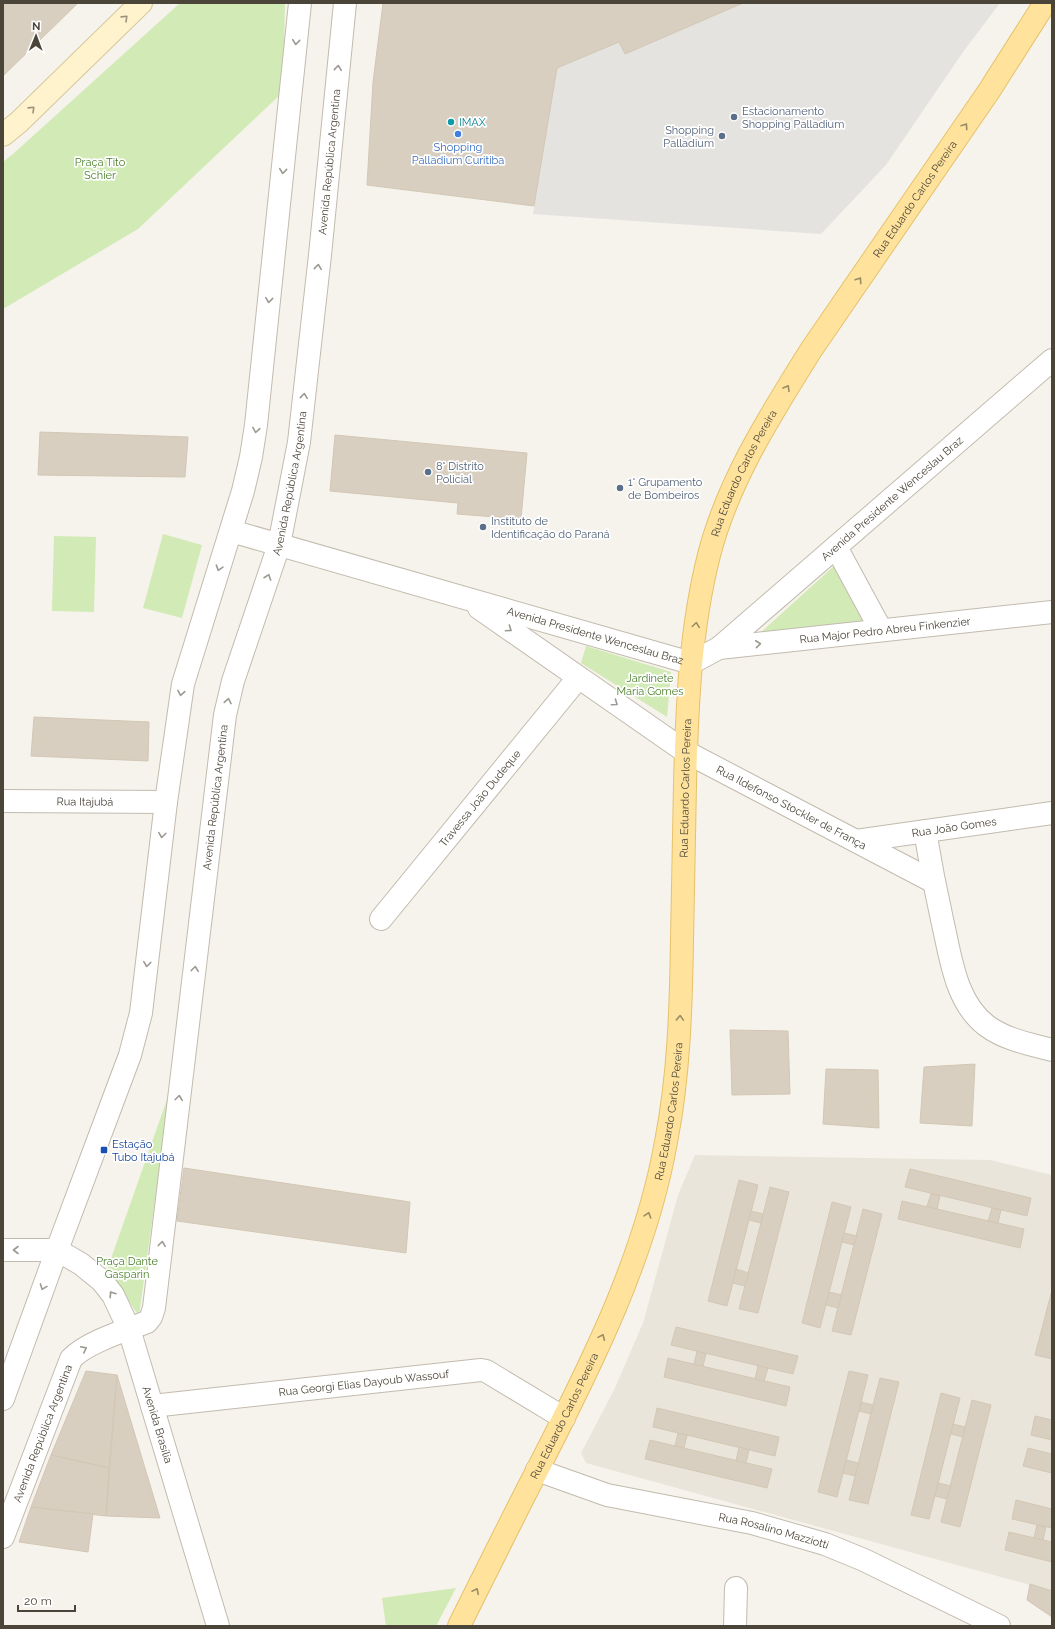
<svg xmlns="http://www.w3.org/2000/svg" width="1055" height="1629" viewBox="0 0 1055 1629" font-family="Raleway,sans-serif">
  <style>
    .residential { fill: #eae5da }
    .green { fill: #d2eab5 }
    .parking { fill: #e5e3e0 }
    .building { fill: #d8cfc1; stroke: #d3c7b4 }
    .lines { fill: none; stroke-linecap: round; stroke-linejoin: round }
    .minor-casing { stroke: #c2bbae; stroke-width: 24 }
    .tertiary-casing { stroke: #c2bbae; stroke-width: 24 }
    .secondary-casing { stroke: #d6c79b; stroke-width: 24 }
    .primary-casing { stroke: #e6c16a; stroke-width: 24 }
    .minor { stroke: #fff; stroke-width: 22 }
    .tertiary { stroke: #fff; stroke-width: 22 }
    .secondary { stroke: #fff3cd; stroke-width: 22 }
    .primary { stroke: #ffe39c; stroke-width: 22 }
    .oneway { stroke: #9c937c }
    .oneway2 { stroke: #9c9892 }
    .oneway3 { stroke: #9c8c66 }
    .service-dot { fill: #5c6f8a; stroke: #fff; stroke-width: 1.5 }
    .culture-dot { fill: #0f9aa8; stroke: #fff; stroke-width: 1.5 }
    .shop-dot { fill: #3f7fe0; stroke: #fff; stroke-width: 1.5 }
    .transit-dot { fill: #1a4fb4; stroke: #fff; stroke-width: 1.5 }
    .labels { text-anchor: middle; stroke-width: 3.5; stroke-linejoin: round; paint-order: stroke }
    .service-label { font-size: 11px; fill: #4e5e75; stroke: #fff; text-anchor: start }
    .culture-label { font-size: 11px; fill: #0d838f; stroke: #fff; text-anchor: start }
    .shop-label { font-size: 11px; fill: #366cbe; stroke: #fff }
    .street-label { font-size: 11px; fill: #4b4439; stroke: #fff }
    .park-label { font-size: 11px; fill: #4a7f2a; stroke: #fff }
    .transit-label { font-size: 11px; fill: #164399; stroke: #fff; text-anchor: start }
  </style>
  <rect width="100%" height="100%" fill="#f6f3ec"/>
  <path class="residential" d="M 695,1155 L 990,1160 L 1052,1175 L 1052,1591 L 586,1463 L 581,1453 L 614,1390 L 643,1323 L 678,1195 Z"/>
  <g class="green">
    <path d="M 180,3 L 285,3 L 283,92 L 138,229 L 3,309 L 3,162 L 13,154 Z"/>
    <path d="M 163,534 L 202,545 L 182,618 L 143,608 Z"/>
    <path d="M 54,536 L 96,537 L 94,612 L 52,611 Z"/>
    <path d="M 834,566 L 863,621 L 760,633 Z"/>
    <path d="M 586,646 L 671,672 L 667,717 L 581,663 Z"/>
    <path d="M 170,1091 L 139,1316 L 107,1270 Z"/>
    <path d="M 456,1588 L 436,1626 L 386,1626 L 382,1598 Z"/>
  </g>
  <path class="parking" d="M 743,3 L 1000,3 L 963,52 L 886,165 L 821,234 L 533,214 L 557,68 L 619,42 L 625,54 Z"/>
  <g class="building">
    <path d="M 3,3 L 78,3 L 3,76 Z"/>
    <path d="M 383,3 L 743,3 L 625,54 L 619,42 L 557,68 L 534,206 L 367,185 L 373,82 Z"/>
    <path d="M 40,432 L 188,437 L 185,477 L 38,475 Z"/>
    <path d="M 335,435 L 527,453 L 521,519 L 457,514 L 458,503 L 330,491 Z"/>
    <path d="M 34,717 L 149,722 L 148,761 L 31,756 Z"/>
    <path d="M 730,1030 L 788,1031 L 790,1094 L 732,1095 Z"/>
    <path d="M 975,1064 L 972,1126 L 920,1123 L 924,1067 Z"/>
    <path d="M 826,1069 L 878,1070 L 879,1128 L 823,1124 Z"/>
    <path d="M 184,1168 L 410,1202 L 406,1253 L 177,1221 Z"/>
    <path d="M 910,1169 L 1031,1198 L 1027,1216 L 905,1187 Z"/>
    <path d="M 739,1180 L 758,1185 L 727,1306 L 708,1301 Z"/>
    <path d="M 770,1187 L 789,1192 L 758,1313 L 739,1309 Z"/>
    <path d="M 931,1194 L 940,1196 L 937,1209 L 927,1206 Z"/>
    <path d="M 902,1201 L 1024,1229 L 1020,1248 L 898,1219 Z"/>
    <path d="M 832,1202 L 851,1207 L 820,1328 L 802,1323 Z"/>
    <path d="M 992,1208 L 1001,1210 L 998,1223 L 988,1221 Z"/>
    <path d="M 863,1209 L 882,1214 L 851,1335 L 832,1331 Z"/>
    <path d="M 751,1211 L 763,1214 L 761,1223 L 749,1220 Z"/>
    <path d="M 844,1233 L 857,1236 L 854,1245 L 842,1242 Z"/>
    <path d="M 736,1269 L 749,1273 L 745,1286 L 733,1283 Z"/>
    <path d="M 1052,1290 L 1052,1359 L 1035,1355 Z"/>
    <path d="M 829,1292 L 842,1295 L 838,1308 L 826,1305 Z"/>
    <path d="M 676,1327 L 798,1356 L 793,1374 L 671,1345 Z"/>
    <path d="M 697,1351 L 706,1354 L 703,1366 L 694,1364 Z"/>
    <path d="M 668,1358 L 790,1387 L 786,1406 L 664,1377 Z"/>
    <path d="M 758,1366 L 768,1368 L 764,1381 L 755,1379 Z"/>
    <path d="M 86,1371 L 117,1375 L 109,1468 L 51,1455 Z"/>
    <path d="M 849,1371 L 868,1375 L 837,1497 L 818,1492 Z"/>
    <path d="M 117,1375 L 160,1518 L 106,1516 Z"/>
    <path d="M 880,1378 L 899,1382 L 868,1504 L 849,1500 Z"/>
    <path d="M 941,1393 L 960,1398 L 929,1519 L 911,1515 Z"/>
    <path d="M 972,1400 L 991,1405 L 960,1527 L 941,1522 Z"/>
    <path d="M 861,1402 L 873,1405 L 871,1414 L 859,1411 Z"/>
    <path d="M 657,1408 L 779,1437 L 775,1456 L 653,1427 Z"/>
    <path d="M 1035,1416 L 1052,1420 L 1052,1440 L 1031,1435 Z"/>
    <path d="M 953,1424 L 965,1427 L 963,1437 L 951,1434 Z"/>
    <path d="M 678,1433 L 687,1435 L 684,1448 L 675,1446 Z"/>
    <path d="M 650,1440 L 772,1469 L 767,1488 L 645,1459 Z"/>
    <path d="M 739,1447 L 749,1450 L 746,1463 L 736,1461 Z"/>
    <path d="M 1028,1448 L 1052,1454 L 1052,1473 L 1023,1466 Z"/>
    <path d="M 51,1455 L 109,1468 L 106,1516 L 31,1507 Z"/>
    <path d="M 846,1460 L 859,1463 L 855,1476 L 843,1473 Z"/>
    <path d="M 938,1483 L 951,1486 L 947,1499 L 935,1496 Z"/>
    <path d="M 1016,1500 L 1052,1509 L 1052,1528 L 1012,1519 Z"/>
    <path d="M 31,1507 L 93,1514 L 88,1552 L 19,1542 Z"/>
    <path d="M 1037,1525 L 1046,1527 L 1043,1540 L 1034,1538 Z"/>
    <path d="M 1009,1532 L 1052,1542 L 1052,1562 L 1005,1550 Z"/>
    <path d="M 1030,1584 L 1052,1591 L 1052,1617 L 1027,1600 Z"/>
  </g>
  <g class="lines">
    <defs>
      <g id="minor">
        <path d="M 836,547 L 881,630"/>
        <path id="s1" d="M 719,648 L 1052,612"/>
        <path id="s2" d="M 686,752 L 934,882"/>
        <path id="s3" d="M 3,801 L 166,802"/>
        <path d="M 925,831 C 930,862 936,893 943,924 C 951,959 956,1003 987,1026 C 1006,1040 1030,1044 1052,1050"/>
        <path id="s4" d="M 856,841 L 1052,813"/>
        <path id="s5" d="M 381,919 L 578,678"/>
        <path id="s6" d="M 152,1406 L 481,1370 L 486,1371 L 564,1418"/>
        <path id="s7" d="M 537,1470 L 607,1495 L 752,1523 L 825,1544 L 864,1560 L 999,1626"/>
        <path d="M 735,1626 L 736,1588"/>
      </g>
      <g id="tertiary">
        <path id="s8" d="M 231,531 L 691,663 L 719,648 L 1052,360"/>
        <path d="M 479,608 L 686,752"/>
        <path id="s9" d="M 3,1250 L 57,1250 L 81,1264 L 102,1281 L 113,1295 L 129,1329 L 218,1626"/>
        <path d="M 3,1399 L 57,1250 L 130,1055 L 141,1013 L 166,802 L 183,684 L 243,491 L 251,457 L 256,425 L 300,3"/>
        <path id="s10" d="M 3,1537 L 71,1359 C 85,1343 126,1330 147,1322 L 151,1317 L 154,1308 L 225,715 L 233,681 L 279,545 L 299,442 L 320,255 L 345,3"/>
      </g>
      <path id="secondary" d="M 3,135 L 19,122 L 141,3"/>
      <g id="primary">
        <path id="s11" d="M 459,1626 C 486,1572 513,1517 541,1463 C 593,1361 646,1255 666,1142 C 679,1075 681,1008 682,940 C 683,888 684,836 685,784 C 687,707 690,630 709,555 C 728,481 771,414 811,350 L 989,91 L 1045,3"/>
      </g>
    </defs>
    <use href="#minor" class="minor-casing"/>
    <use href="#tertiary" class="tertiary-casing"/>
    <use href="#secondary" class="secondary-casing"/>
    <use href="#primary" class="primary-casing"/>
    <use href="#minor" class="minor"/>
    <use href="#tertiary" class="tertiary"/>
    <use href="#secondary" class="secondary"/>
    <use href="#primary" class="primary"/>
  </g>
  <defs><path id="oneway-chevron" d="M-2-3.5L2.5 0L-2 3.5" fill="none" stroke-width="1.6" stroke-linecap="round" stroke-linejoin="round"/></defs>
  <g class="oneway">
    <use href="#oneway-chevron" transform="translate(125 18) rotate(-44)"/>
    <use href="#oneway-chevron" transform="translate(32 109) rotate(-44)"/>
  </g>
  <g class="oneway2">
    <use href="#oneway-chevron" transform="translate(296 42) rotate(96)"/>
    <use href="#oneway-chevron" transform="translate(338 68) rotate(-84)"/>
    <use href="#oneway-chevron" transform="translate(283 171) rotate(96)"/>
    <use href="#oneway-chevron" transform="translate(318 267) rotate(-84)"/>
    <use href="#oneway-chevron" transform="translate(269 300) rotate(96)"/>
    <use href="#oneway-chevron" transform="translate(304 396) rotate(-84)"/>
    <use href="#oneway-chevron" transform="translate(256 430) rotate(99)"/>
    <use href="#oneway-chevron" transform="translate(219 568) rotate(108)"/>
    <use href="#oneway-chevron" transform="translate(268 577) rotate(-71)"/>
    <use href="#oneway-chevron" transform="translate(509 629) rotate(35)"/>
    <use href="#oneway-chevron" transform="translate(758 644) rotate(-6)"/>
    <use href="#oneway-chevron" transform="translate(181 693) rotate(100)"/>
    <use href="#oneway-chevron" transform="translate(228 701) rotate(-79)"/>
    <use href="#oneway-chevron" transform="translate(615 703) rotate(35)"/>
    <use href="#oneway-chevron" transform="translate(162 835) rotate(97)"/>
    <use href="#oneway-chevron" transform="translate(147 964) rotate(97)"/>
    <use href="#oneway-chevron" transform="translate(195 969) rotate(-83)"/>
    <use href="#oneway-chevron" transform="translate(179 1098) rotate(-83)"/>
    <use href="#oneway-chevron" transform="translate(162 1244) rotate(-83)"/>
    <use href="#oneway-chevron" transform="translate(16 1250) rotate(-180)"/>
    <use href="#oneway-chevron" transform="translate(43 1287) rotate(110)"/>
    <use href="#oneway-chevron" transform="translate(112 1294) rotate(-123)"/>
    <use href="#oneway-chevron" transform="translate(84 1349) rotate(-27)"/>
  </g>
  <g class="oneway3">
    <use href="#oneway-chevron" transform="translate(965 126) rotate(-56)"/>
    <use href="#oneway-chevron" transform="translate(859 280) rotate(-56)"/>
    <use href="#oneway-chevron" transform="translate(787 388) rotate(-59)"/>
    <use href="#oneway-chevron" transform="translate(696 625) rotate(-82)"/>
    <use href="#oneway-chevron" transform="translate(680 1018) rotate(-88)"/>
    <use href="#oneway-chevron" transform="translate(648 1215) rotate(-72)"/>
    <use href="#oneway-chevron" transform="translate(602 1337) rotate(-66)"/>
    <use href="#oneway-chevron" transform="translate(476 1591) rotate(-63)"/>
  </g>
  <g class="service-dot">
    <circle cx="734" cy="117" r="4"/>
    <circle cx="722" cy="136" r="4"/>
    <circle cx="428" cy="472" r="4"/>
    <circle cx="620" cy="488" r="4"/>
    <circle cx="483" cy="527" r="4"/>
  </g>
  <circle class="culture-dot" cx="451" cy="122" r="4"/>
  <circle class="shop-dot" cx="458" cy="134" r="4"/>
  <rect class="transit-dot" x="100" y="1146" width="8" height="8" rx="2"/>
  <g class="labels">
    <g class="service-label">
      <text x="742" y="115">Estacionamento<tspan x="742" dy="13">Shopping Palladium</tspan></text>
      <text x="714" y="134" text-anchor="end">Shopping<tspan x="714" dy="13">Palladium</tspan></text>
      <text x="436" y="470">8° Distrito<tspan x="436" dy="13">Policial</tspan></text>
      <text x="628" y="486">1° Grupamento<tspan x="628" dy="13">de Bombeiros</tspan></text>
      <text x="491" y="525">Instituto de<tspan x="491" dy="13">Identificação do Paraná</tspan></text>
    </g>
    <g class="culture-label">
      <text x="459" y="126">IMAX</text>
    </g>
    <g class="shop-label">
      <text x="458" y="151">Shopping<tspan x="458" dy="13">Palladium Curitiba</tspan></text>
    </g>
    <g class="street-label">
      <text dy="4" stroke="none"><textPath href="#s10" startOffset="1454">Avenida República Argentina</textPath></text>
      <text dy="4" stroke="none"><textPath href="#s11" startOffset="1531">Rua Eduardo Carlos Pereira</textPath></text>
      <text dy="4" stroke="none"><textPath href="#s11" startOffset="1207">Rua Eduardo Carlos Pereira</textPath></text>
      <text dy="4" stroke="none"><textPath href="#s10" startOffset="1130">Avenida República Argentina</textPath></text>
      <text dy="4" stroke="none"><textPath href="#s8" startOffset="739">Avenida Presidente Wenceslau Braz</textPath></text>
      <text dy="4" stroke="none"><textPath href="#s1" startOffset="167">Rua Major Pedro Abreu Finkenzier</textPath></text>
      <text dy="4" stroke="none"><textPath href="#s8" startOffset="379">Avenida Presidente Wenceslau Braz</textPath></text>
      <text dy="4" stroke="none"><textPath href="#s11" startOffset="883">Rua Eduardo Carlos Pereira</textPath></text>
      <text dy="4" stroke="none"><textPath href="#s10" startOffset="806">Avenida República Argentina</textPath></text>
      <text dy="4" stroke="none"><textPath href="#s5" startOffset="156">Travessa João Dudeque</textPath></text>
      <text dy="4" stroke="none"><textPath href="#s3" startOffset="82">Rua Itajubá</textPath></text>
      <text dy="4" stroke="none"><textPath href="#s2" startOffset="119">Rua Ildefonso Stockler de França</textPath></text>
      <text dy="4" stroke="none"><textPath href="#s4" startOffset="99">Rua João Gomes</textPath></text>
      <text dy="4" stroke="none"><textPath href="#s11" startOffset="559">Rua Eduardo Carlos Pereira</textPath></text>
      <text dy="4" stroke="none"><textPath href="#s6" startOffset="213">Rua Georgi Elias Dayoub Wassouf</textPath></text>
      <text dy="4" stroke="none"><textPath href="#s11" startOffset="235">Rua Eduardo Carlos Pereira</textPath></text>
      <text dy="4" stroke="none"><textPath href="#s9" startOffset="264">Avenida Brasília</textPath></text>
      <text dy="4" stroke="none"><textPath href="#s10" startOffset="111">Avenida República Argentina</textPath></text>
      <text dy="4" stroke="none"><textPath href="#s7" startOffset="245">Rua Rosalino Mazziotti</textPath></text>
    </g>
    <g class="park-label">
      <text x="100" y="166">Praça Tito<tspan x="100" dy="13">Schier</tspan></text>
      <text x="650" y="682">Jardinete<tspan x="650" dy="13">Maria Gomes</tspan></text>
      <text x="127" y="1265">Praça Dante<tspan x="127" dy="13">Gasparin</tspan></text>
    </g>
    <g class="transit-label">
      <text x="112" y="1148">Estação<tspan x="112" dy="13">Tubo Itajubá</tspan></text>
    </g>
  </g>
  <rect width="1055" height="1629" fill="none" stroke="#4b4439" stroke-width="8"/>
  <g transform="translate(36 36) rotate(1)" stroke="#ffffff" stroke-width="3" paint-order="stroke">
  <path d="M0-3L7 15L0 10L-7 15Z" fill="#4b4439"/>
  <text y="-6" font-size="11" font-weight="bold" text-anchor="middle" fill="#4b4439">N</text>
  </g>
  <path d="M18 1605v6h57v-6" fill="none" stroke="#4b4439" stroke-width="2"/>
  <text x="24" y="1605" font-size="12" fill="#4b4439" stroke="#ffffff" stroke-width="3" paint-order="stroke">20 m</text>
</svg>
